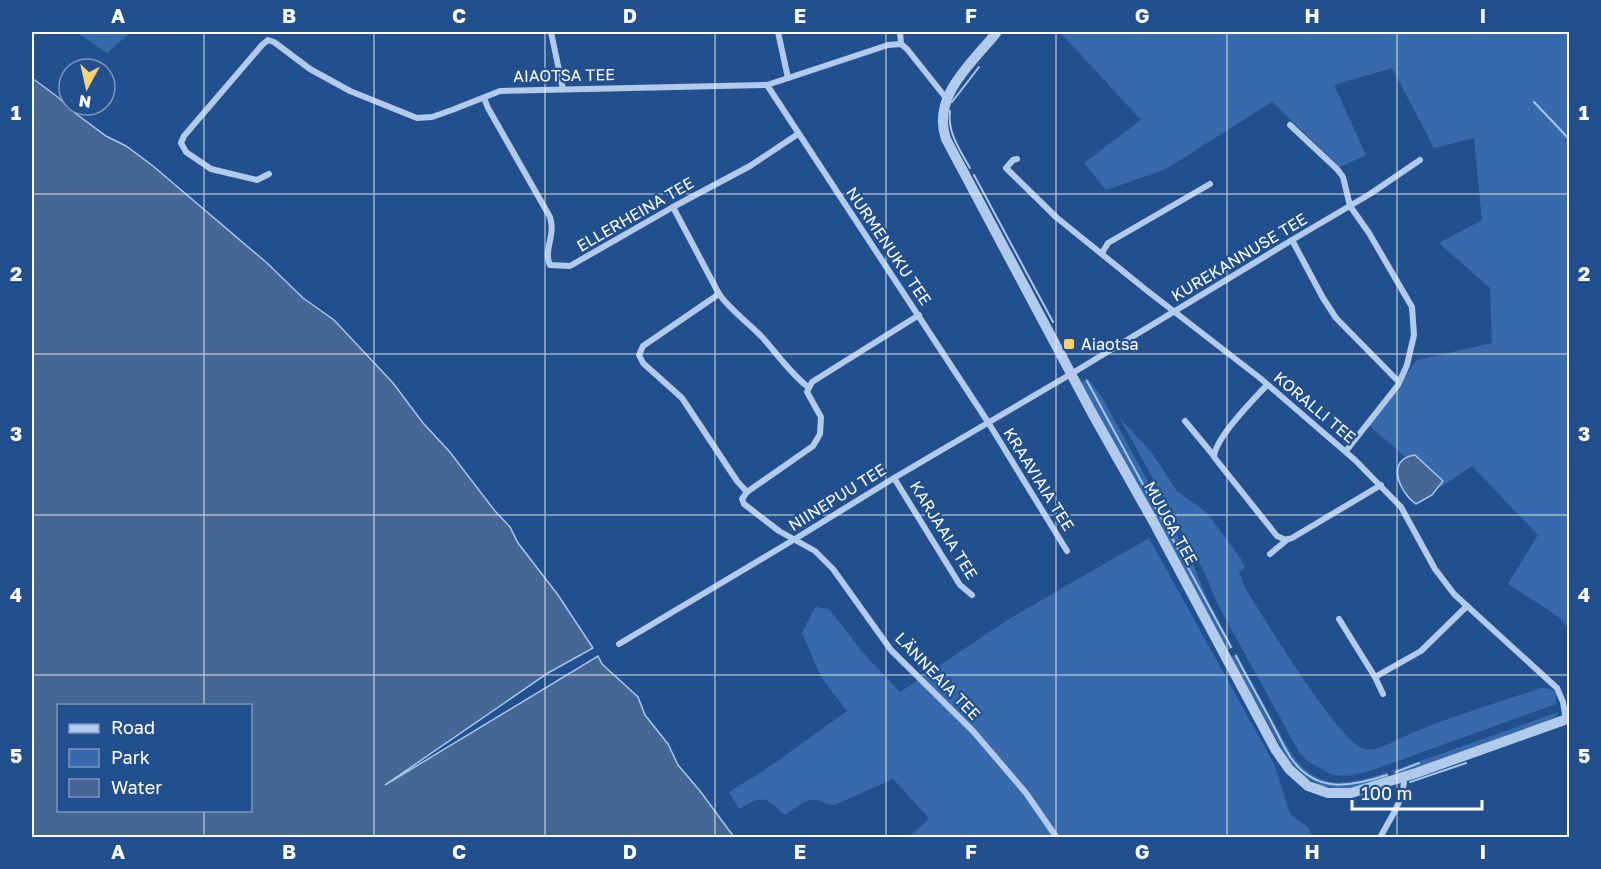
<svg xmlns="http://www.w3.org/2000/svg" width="1601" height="869" viewBox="0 0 1601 869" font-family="'Golos Text',sans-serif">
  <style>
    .green { fill: #366aac }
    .water { fill: #466693; stroke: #a6c6ed; stroke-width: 1.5; fill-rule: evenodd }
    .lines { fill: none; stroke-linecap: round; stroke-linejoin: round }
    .stream { stroke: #a6c6ed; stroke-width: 2 }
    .minor { stroke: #b2cbec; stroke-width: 6 }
    .tertiary { stroke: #b2cbec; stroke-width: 10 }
    .grid { fill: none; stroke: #fff; stroke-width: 1.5; stroke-opacity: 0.55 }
    .poi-dot { fill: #f8d374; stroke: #22508f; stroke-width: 2 }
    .labels { text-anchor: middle; stroke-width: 4.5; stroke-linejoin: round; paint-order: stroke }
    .street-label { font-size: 16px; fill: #fff; stroke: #22508f }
    .poi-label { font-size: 16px; fill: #fff; stroke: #22508f; text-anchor: start }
    .neatline { fill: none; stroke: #fff; stroke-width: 2 }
    .grid-label { font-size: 20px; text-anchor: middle; font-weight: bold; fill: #fff }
  </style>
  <rect width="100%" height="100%" fill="#22508f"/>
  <g class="green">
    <path d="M 76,32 L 131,32 L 107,53 Z"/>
    <path d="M 1060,32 L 1569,32 L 1569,629 L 1559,617 L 1508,584 L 1538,535 L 1472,466 L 1441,487 L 1367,424 L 1417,360 L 1492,343 L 1490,288 L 1439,243 L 1482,220 L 1474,138 L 1434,148 L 1392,68 L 1334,85 L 1366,155 L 1340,167 L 1272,102 L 1166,169 L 1106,190 L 1084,163 L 1141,120 Z"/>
    <path d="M 1086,378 L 1091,382 L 1103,399 L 1191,560 L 1208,600 L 1233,648 L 1227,650 L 1081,383 Z"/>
    <path d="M 1119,417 L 1152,453 L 1177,491 L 1207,513 L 1241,559 L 1245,568 L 1239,572 L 1245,588 C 1263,616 1339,743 1364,749 C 1377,752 1392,742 1403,737 C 1448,717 1495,704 1541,688 L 1551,689 L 1556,693 L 1556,704 L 1367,772 L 1348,776 L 1332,775 L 1307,761 L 1299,752 L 1218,605 L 1204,571 Z"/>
    <path d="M 1149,538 L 1274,764 L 1290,814 L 1308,827 L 1312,837 L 908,837 L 927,821 L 928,817 L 893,779 L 835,805 C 827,805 823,801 816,800 C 805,798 794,810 785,815 C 765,796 763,795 739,809 L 729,792 L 769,767 L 847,711 L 821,677 L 802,633 L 815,607 L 829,609 L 864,654 L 900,692 L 1009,619 Z"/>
    <path d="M 1236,653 L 1289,750 C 1316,792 1345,786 1387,772 L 1389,778 L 1351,788 L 1332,788 L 1321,786 L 1304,776 L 1289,761 L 1278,742 L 1231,658 Z"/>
    <path d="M 1559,712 L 1556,717 L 1460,753 L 1394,775 L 1392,771 Z"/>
  </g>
  <g class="water">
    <path d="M 32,78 L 59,98 L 75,113 L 106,136 L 126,146 L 153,166 L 267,263 L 303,298 L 334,320 L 393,383 L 423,423 L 449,451 L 495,511 L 510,527 L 518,543 L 558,595 L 593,648 L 548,673 L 385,785 L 598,656 L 602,664 L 638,697 L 645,715 L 668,744 L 678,765 L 700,791 L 734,837 L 32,837 ZM 58,706 L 250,706 L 250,810 L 58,810 Z"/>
    <path d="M 1415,455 L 1443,481 L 1432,495 L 1416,504 C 1399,492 1385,459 1415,455 Z"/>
  </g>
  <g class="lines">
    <g class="stream">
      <path d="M 952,102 L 979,67"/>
      <path d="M 1534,102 L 1570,140"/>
      <path d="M 950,111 C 947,132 960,150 970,168"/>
      <path d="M 974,175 L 1053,322"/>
      <path d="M 1087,381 L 1231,647"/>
      <path d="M 1236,656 C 1248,679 1261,702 1273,725 C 1279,736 1284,748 1291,758 C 1316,794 1351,787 1387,775"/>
      <path d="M 1396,772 L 1419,763"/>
      <path d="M 1410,782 L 1466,763"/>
    </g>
    <g class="minor">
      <path d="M 551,32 L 563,89"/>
      <path d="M 778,32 L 788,78"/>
      <path d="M 900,32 L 901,44"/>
      <path d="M 767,85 L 988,422 L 1067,551"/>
      <path d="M 484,98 L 488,108 L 550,217 C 556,236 543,250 550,265 L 570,266 L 673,207 L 750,166 L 798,134"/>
      <path d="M 1290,125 L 1337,169 L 1343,177 L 1350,206 L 1369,233 L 1412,307 L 1414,335 L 1407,365 L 1398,385 L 1346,451"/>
      <path d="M 1017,159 L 1013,160 L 1006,168 L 1056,217 L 1145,289 L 1260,378 L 1355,460 L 1401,507 L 1435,569 L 1454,594 L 1557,688 L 1563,702 L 1566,720"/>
      <path d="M 269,174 L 257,180 L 211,169 L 186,152 L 181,143 L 184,136 L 262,45 L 268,40 L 274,42 L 310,69 L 350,91 L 417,118 L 432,117 L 452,110 L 500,91 L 767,85 L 888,45 L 901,44 L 907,49 L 946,98"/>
      <path d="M 673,207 L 719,294 C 731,311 749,323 763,338 C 778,355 790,373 808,387"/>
      <path d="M 1292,240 L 1323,298 L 1336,318 L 1399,382"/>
      <path d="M 1102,253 L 1108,243 L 1210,184"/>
      <path d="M 719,294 L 643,346 L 639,355 L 643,363 L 682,398 L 737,481 L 747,492 L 742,499 L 744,504 L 779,531 L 815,551 L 833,569 L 891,650 L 973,731 L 1026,793 L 1057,838"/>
      <path d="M 1267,385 C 1254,399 1215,438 1214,457 L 1277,536 L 1286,540 L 1292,538 L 1381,485"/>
      <path d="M 1185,421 L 1214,456"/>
      <path d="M 894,478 L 960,585 L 972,595"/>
      <path d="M 747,492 L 813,446 L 820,434 L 821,417 L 807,392 L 812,382 L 919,315"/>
      <path d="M 1270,554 L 1288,539"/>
      <path d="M 1339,619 L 1375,677 L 1383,694"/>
      <path d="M 619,644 L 795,539 L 894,478 L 1071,374 L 1292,240 L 1370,194 L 1420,160"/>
      <path d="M 1375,677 L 1421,651 L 1467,606"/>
      <path d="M 1380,838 C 1390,818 1405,799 1404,777"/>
    </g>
    <path class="tertiary" d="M 997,32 C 973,62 931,96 946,139 L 1092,413 L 1153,521 L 1275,749 L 1289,769 L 1308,786 L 1328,793 L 1351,793 L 1416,773 L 1570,718"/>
  </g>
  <path class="grid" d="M 204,32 L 204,706M 374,32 L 374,838M 545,32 L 545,838M 715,32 L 715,838M 886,32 L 886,838M 1056,32 L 1056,838M 1227,32 L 1227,838M 1397,32 L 1397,838M 32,194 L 1570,194M 32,354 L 1570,354M 32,515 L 1570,515M 32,675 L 1570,675M 204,810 L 204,838"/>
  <rect class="poi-dot" x="1063" y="338" width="12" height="12" rx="3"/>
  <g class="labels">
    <g class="street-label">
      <text transform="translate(564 75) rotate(-1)" y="6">AIAOTSA TEE</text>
      <text transform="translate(635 214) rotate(-30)" y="6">ELLERHEINA TEE</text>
      <text transform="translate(889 246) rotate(56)" y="6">NURMENUKU TEE</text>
      <text transform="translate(1239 257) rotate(-31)" y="6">KUREKANNUSE TEE</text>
      <text transform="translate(1315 407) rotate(40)" y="6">KORALLI TEE</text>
      <text transform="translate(1039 479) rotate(58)" y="6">KRAAVIAIA TEE</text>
      <text transform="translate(837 497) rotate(-32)" y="6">NIINEPUU TEE</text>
      <text transform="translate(1171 523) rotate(61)" y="6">MUUGA TEE</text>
      <text transform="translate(944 530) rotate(58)" y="6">KARJAAIA TEE</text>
      <text transform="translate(938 676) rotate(46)" y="6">LÄNNEAIA TEE</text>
    </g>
    <g class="poi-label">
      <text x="1081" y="350">Aiaotsa</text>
    </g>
  </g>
  <rect width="1601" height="869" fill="none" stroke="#22508f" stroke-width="66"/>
  <rect x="57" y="704" width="195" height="108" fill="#22508f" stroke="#7a96bc" stroke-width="1.5"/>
  <rect x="69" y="724" width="30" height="9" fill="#b2cbec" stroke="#7a96bc" stroke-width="1.5"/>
  <text x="111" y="734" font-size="18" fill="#ffffff">Road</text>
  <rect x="69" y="749" width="30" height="18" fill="#366aac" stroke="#7a96bc" stroke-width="1.5"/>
  <text x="111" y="764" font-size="18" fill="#ffffff">Park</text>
  <rect x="69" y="779" width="30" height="18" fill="#466693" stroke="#7a96bc" stroke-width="1.5"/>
  <text x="111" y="794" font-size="18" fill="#ffffff">Water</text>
  <g transform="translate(87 87) rotate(188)"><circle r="28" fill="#22508f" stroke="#7a96bc" stroke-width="1.5"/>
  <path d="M0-4.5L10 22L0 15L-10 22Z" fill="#f8d374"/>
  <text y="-9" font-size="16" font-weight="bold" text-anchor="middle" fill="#ffffff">N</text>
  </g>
  <path d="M1352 800v9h130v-9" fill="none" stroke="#ffffff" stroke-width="3"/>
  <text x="1361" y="800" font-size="18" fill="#ffffff" stroke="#22508f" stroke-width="4.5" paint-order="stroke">100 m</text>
  <rect x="33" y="33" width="1535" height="803" class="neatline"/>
  <g class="grid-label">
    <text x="118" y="23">A</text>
    <text x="289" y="23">B</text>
    <text x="459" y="23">C</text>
    <text x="630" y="23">D</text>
    <text x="800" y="23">E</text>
    <text x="971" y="23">F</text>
    <text x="1142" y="23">G</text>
    <text x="1312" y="23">H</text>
    <text x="1483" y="23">I</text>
    <text x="16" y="120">1</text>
    <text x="1584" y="120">1</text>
    <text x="16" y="281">2</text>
    <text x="1584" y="281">2</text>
    <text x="16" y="441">3</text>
    <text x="1584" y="441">3</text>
    <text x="16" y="602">4</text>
    <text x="1584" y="602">4</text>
    <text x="16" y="763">5</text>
    <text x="1584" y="763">5</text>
    <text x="118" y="859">A</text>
    <text x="289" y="859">B</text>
    <text x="459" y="859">C</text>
    <text x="630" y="859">D</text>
    <text x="800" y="859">E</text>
    <text x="971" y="859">F</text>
    <text x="1142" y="859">G</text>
    <text x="1312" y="859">H</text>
    <text x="1483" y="859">I</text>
  </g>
</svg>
